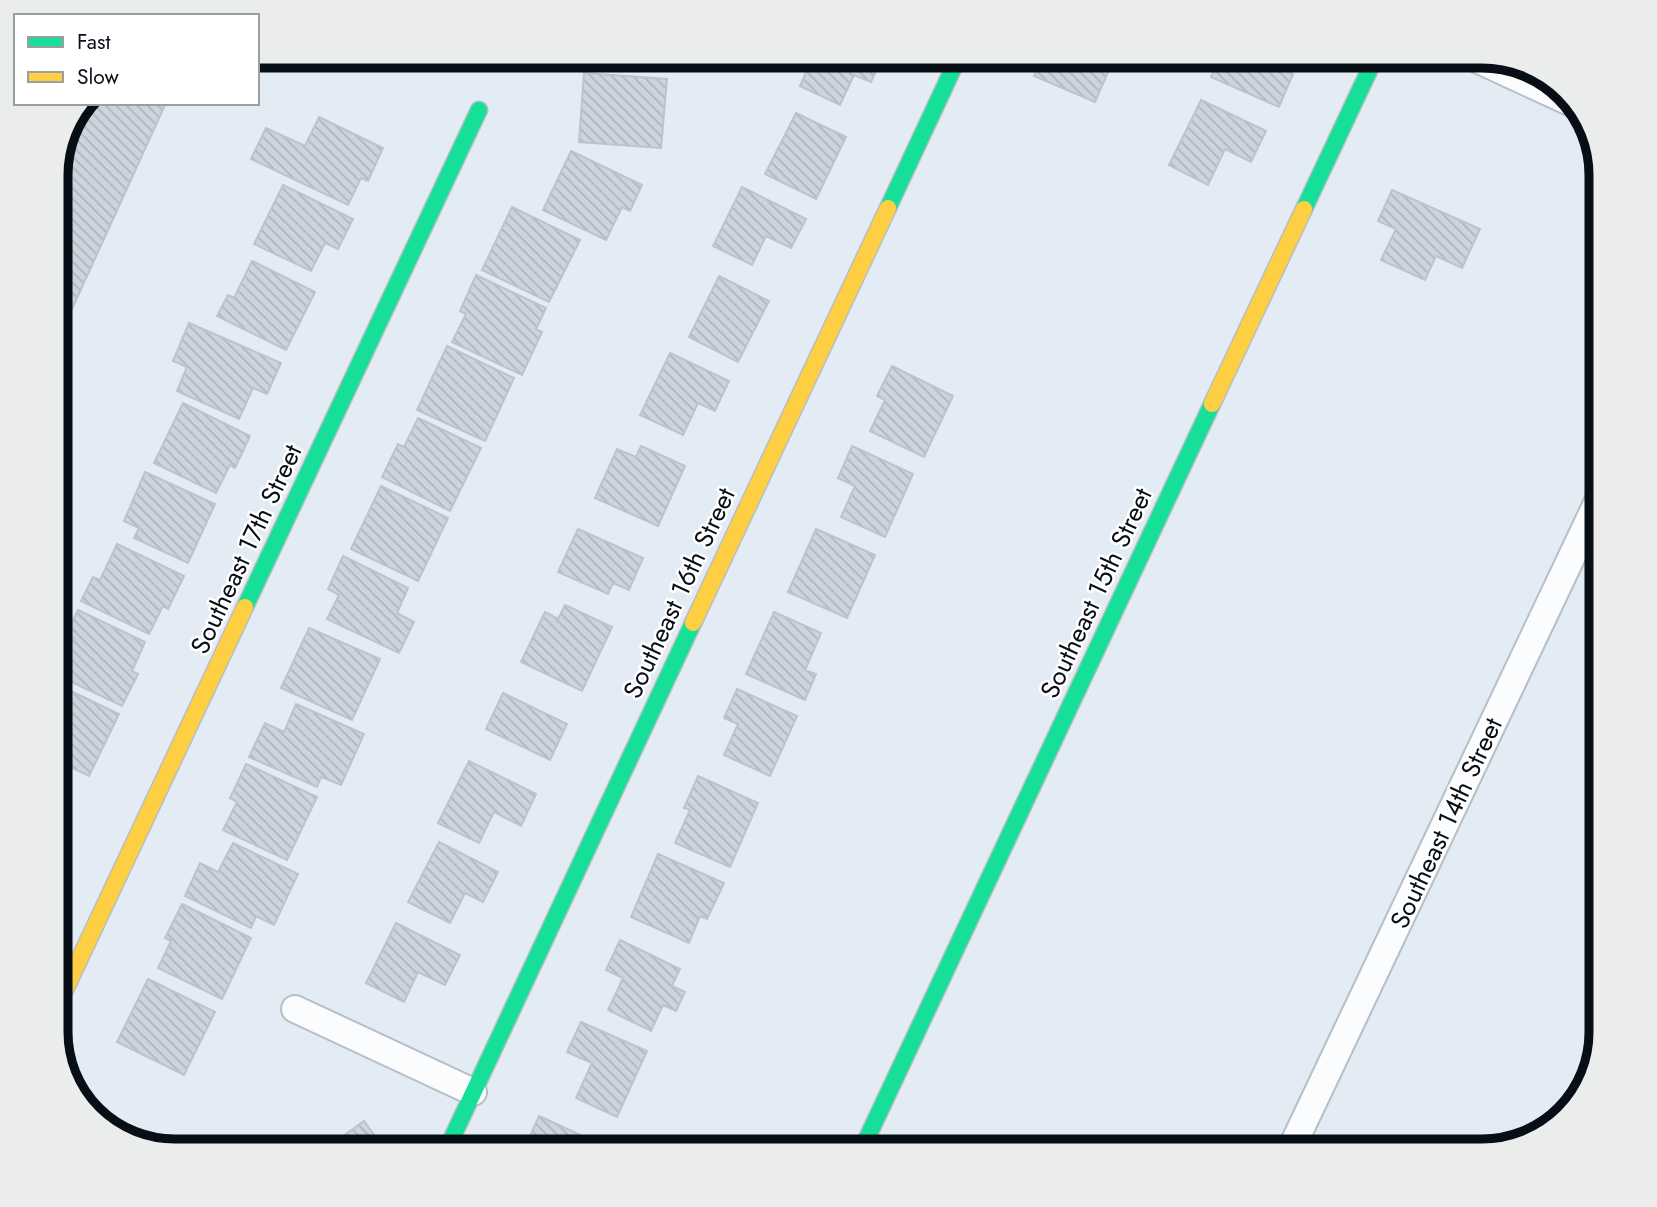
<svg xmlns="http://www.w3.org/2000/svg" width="1657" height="1207" viewBox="0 0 1657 1207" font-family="Jost,sans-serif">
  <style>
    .building { fill: url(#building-back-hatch); stroke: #bcc3cc; stroke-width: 2 }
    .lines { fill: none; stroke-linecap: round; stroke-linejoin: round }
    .street-casing { stroke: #b6bec6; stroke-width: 30 }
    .fast-casing { stroke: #b6bec6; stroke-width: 19 }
    .slow-casing { stroke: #b6bec6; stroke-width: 19 }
    .street { stroke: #fbfcfd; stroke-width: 26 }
    .fast { stroke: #16e098; stroke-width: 16 }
    .slow { stroke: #ffcf43; stroke-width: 16 }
    .labels { text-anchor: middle; stroke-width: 5; stroke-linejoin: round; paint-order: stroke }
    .street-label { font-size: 26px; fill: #070e16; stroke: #fff }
    .rim { fill: none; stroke: #070e16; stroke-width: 9 }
  </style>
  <defs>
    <pattern id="building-back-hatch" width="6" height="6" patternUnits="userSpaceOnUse" patternTransform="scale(1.75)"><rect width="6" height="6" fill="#cdd4dd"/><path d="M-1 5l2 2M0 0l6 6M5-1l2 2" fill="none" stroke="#afb5bd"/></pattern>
  </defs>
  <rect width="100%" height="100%" fill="#e3ebf4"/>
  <g class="building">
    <path d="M 813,56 L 883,56 L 871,82 L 854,75 L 840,105 L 800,86 Z"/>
    <path d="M 1043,56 L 1115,56 L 1095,102 L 1034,76 Z"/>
    <path d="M 1220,56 L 1284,56 L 1279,68 L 1293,74 L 1279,107 L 1211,77 Z"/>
    <path d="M 584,73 L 667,79 L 661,148 L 579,142 Z"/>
    <path d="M 1201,100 L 1266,131 L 1251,162 L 1225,149 L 1208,185 L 1169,165 Z"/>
    <path d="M 83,103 L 166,103 L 56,344 L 56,167 L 68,123 Z"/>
    <path d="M 796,113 L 846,137 L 816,199 L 765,174 Z"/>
    <path d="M 319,117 L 383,148 L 368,181 L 361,178 L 348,205 L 251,159 L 266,128 L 305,146 Z"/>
    <path d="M 571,151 L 642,185 L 630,211 L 622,207 L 606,240 L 543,210 Z"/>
    <path d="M 283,185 L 353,219 L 338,249 L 325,243 L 311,271 L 254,244 Z"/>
    <path d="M 742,187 L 806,219 L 791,248 L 766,236 L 752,265 L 713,246 Z"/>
    <path d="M 1392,190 L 1480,229 L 1462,268 L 1436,256 L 1425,280 L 1381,260 L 1396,229 L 1378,221 Z"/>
    <path d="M 512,207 L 580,240 L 549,302 L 482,270 Z"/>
    <path d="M 252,261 L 315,292 L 286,350 L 217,316 L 228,295 L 234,298 Z"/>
    <path d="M 476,275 L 546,308 L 536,329 L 542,332 L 522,375 L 452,342 L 466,314 L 460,311 Z"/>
    <path d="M 719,276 L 769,301 L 738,362 L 689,337 Z"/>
    <path d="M 189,323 L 281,363 L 267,394 L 253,388 L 239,419 L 177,391 L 187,367 L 173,361 Z"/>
    <path d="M 447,346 L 514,378 L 485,441 L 417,410 Z"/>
    <path d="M 670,353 L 729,381 L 715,411 L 698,403 L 683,435 L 640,415 Z"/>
    <path d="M 892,366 L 953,396 L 924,457 L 870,431 L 885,400 L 877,396 Z"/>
    <path d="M 183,403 L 250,436 L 235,468 L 230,465 L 216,493 L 154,463 Z"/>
    <path d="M 418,418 L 481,448 L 450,511 L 382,477 L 398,444 L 404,447 Z"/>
    <path d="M 641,446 L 685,466 L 658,526 L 595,498 L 617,449 L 636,457 Z"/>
    <path d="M 852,446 L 913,474 L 885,537 L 841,517 L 855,486 L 838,478 Z"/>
    <path d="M 145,472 L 215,504 L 188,563 L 134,538 L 139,528 L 124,521 Z"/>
    <path d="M 381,486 L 448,518 L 418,581 L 351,549 Z"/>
    <path d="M 578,529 L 643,558 L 629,590 L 613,583 L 608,594 L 558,572 Z"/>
    <path d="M 816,529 L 875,555 L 847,618 L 788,592 Z"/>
    <path d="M 117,544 L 184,576 L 168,609 L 163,606 L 149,634 L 81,601 L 93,577 L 100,580 Z"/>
    <path d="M 343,556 L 408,588 L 397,613 L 414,622 L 399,653 L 327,619 L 339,595 L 328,589 Z"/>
    <path d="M 565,605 L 612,627 L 582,691 L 521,662 L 545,612 L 558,619 Z"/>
    <path d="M 78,610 L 145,642 L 132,671 L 138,674 L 122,706 L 57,675 L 74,638 L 66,634 Z"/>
    <path d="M 774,612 L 821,633 L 805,670 L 816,674 L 805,700 L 746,674 Z"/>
    <path d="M 309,628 L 380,659 L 352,720 L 281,688 Z"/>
    <path d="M 56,684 L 119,714 L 89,776 L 56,760 Z"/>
    <path d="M 737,689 L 797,716 L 770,776 L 724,755 L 738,724 L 724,718 Z"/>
    <path d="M 503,693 L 567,724 L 550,760 L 486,729 Z"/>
    <path d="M 296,704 L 364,734 L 341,785 L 321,777 L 317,787 L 249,757 L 265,723 L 284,732 Z"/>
    <path d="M 469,761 L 536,794 L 521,826 L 494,812 L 479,843 L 438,823 Z"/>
    <path d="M 246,764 L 317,797 L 287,860 L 223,830 L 237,802 L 230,798 Z"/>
    <path d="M 698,776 L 758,803 L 730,867 L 675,843 L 690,810 L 684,808 Z"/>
    <path d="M 56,784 L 70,790 L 59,812 L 69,817 L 56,843 Z"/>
    <path d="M 439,842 L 498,872 L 483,902 L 465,893 L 450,923 L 408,902 Z"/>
    <path d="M 233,843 L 298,874 L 274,925 L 256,916 L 251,928 L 185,896 L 200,863 L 218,872 Z"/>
    <path d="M 658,854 L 724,883 L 707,919 L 700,916 L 689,943 L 631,917 Z"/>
    <path d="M 182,904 L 251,938 L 222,999 L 158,968 L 171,941 L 165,938 Z"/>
    <path d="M 396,923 L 460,955 L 445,985 L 418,972 L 404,1002 L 366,983 Z"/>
    <path d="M 620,940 L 680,969 L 672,986 L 685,992 L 676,1011 L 663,1005 L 651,1031 L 608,1010 L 623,978 L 606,970 Z"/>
    <path d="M 148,979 L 215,1012 L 184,1075 L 117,1042 Z"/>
    <path d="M 581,1022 L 647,1051 L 617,1117 L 576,1098 L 592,1063 L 567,1052 Z"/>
    <path d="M 539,1116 L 587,1138 L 581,1151 L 523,1151 Z"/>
    <path d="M 364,1121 L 386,1151 L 323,1151 Z"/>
  </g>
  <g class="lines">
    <defs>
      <g id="street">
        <path d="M 1470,56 L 1574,104"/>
        <path d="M 295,1009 L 473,1092"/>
        <path d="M 1290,1151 L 1601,495"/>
      </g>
      <g id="fast">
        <path d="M 888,208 L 959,56"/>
        <path d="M 1304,209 L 1376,56"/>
        <path d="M 245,607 L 479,110"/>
        <path d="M 446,1151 L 693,623"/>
        <path d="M 861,1151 L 1212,404"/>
      </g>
      <g id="slow">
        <path d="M 1212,404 L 1304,209"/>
        <path d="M 693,623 L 888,208"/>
        <path d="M 56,1009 L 245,607"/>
      </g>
    </defs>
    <use href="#street" class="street-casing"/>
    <use href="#fast" class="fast-casing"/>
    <use href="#slow" class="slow-casing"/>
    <use href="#street" class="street"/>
    <use href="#fast" class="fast"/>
    <use href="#slow" class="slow"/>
  </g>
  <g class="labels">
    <g class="street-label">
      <text transform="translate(246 549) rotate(-65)" y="9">Southeast 17th Street</text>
      <text transform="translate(679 593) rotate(-65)" y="9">Southeast 16th Street</text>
      <text transform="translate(1096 593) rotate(-65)" y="9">Southeast 15th Street</text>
      <text transform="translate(1446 823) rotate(-65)" y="9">Southeast 14th Street</text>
    </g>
  </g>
  <path d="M0 0H1657V1207H0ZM175 68H1482A107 107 0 0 1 1589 175V1032A107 107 0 0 1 1482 1139H175A107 107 0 0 1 68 1032V175A107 107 0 0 1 175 68Z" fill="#ebecec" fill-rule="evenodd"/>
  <path class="rim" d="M175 68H1482A107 107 0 0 1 1589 175V1032A107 107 0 0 1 1482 1139H175A107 107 0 0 1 68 1032V175A107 107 0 0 1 175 68Z"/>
  <rect x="14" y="14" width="245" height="91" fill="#ffffff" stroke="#9c9fa2" stroke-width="2"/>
  <rect x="28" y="37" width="35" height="10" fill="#16e098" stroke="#9c9fa2" stroke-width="2"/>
  <text x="77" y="49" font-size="21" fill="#070e16">Fast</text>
  <rect x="28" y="72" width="35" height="10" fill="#ffcf43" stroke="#9c9fa2" stroke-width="2"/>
  <text x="77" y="84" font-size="21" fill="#070e16">Slow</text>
</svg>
